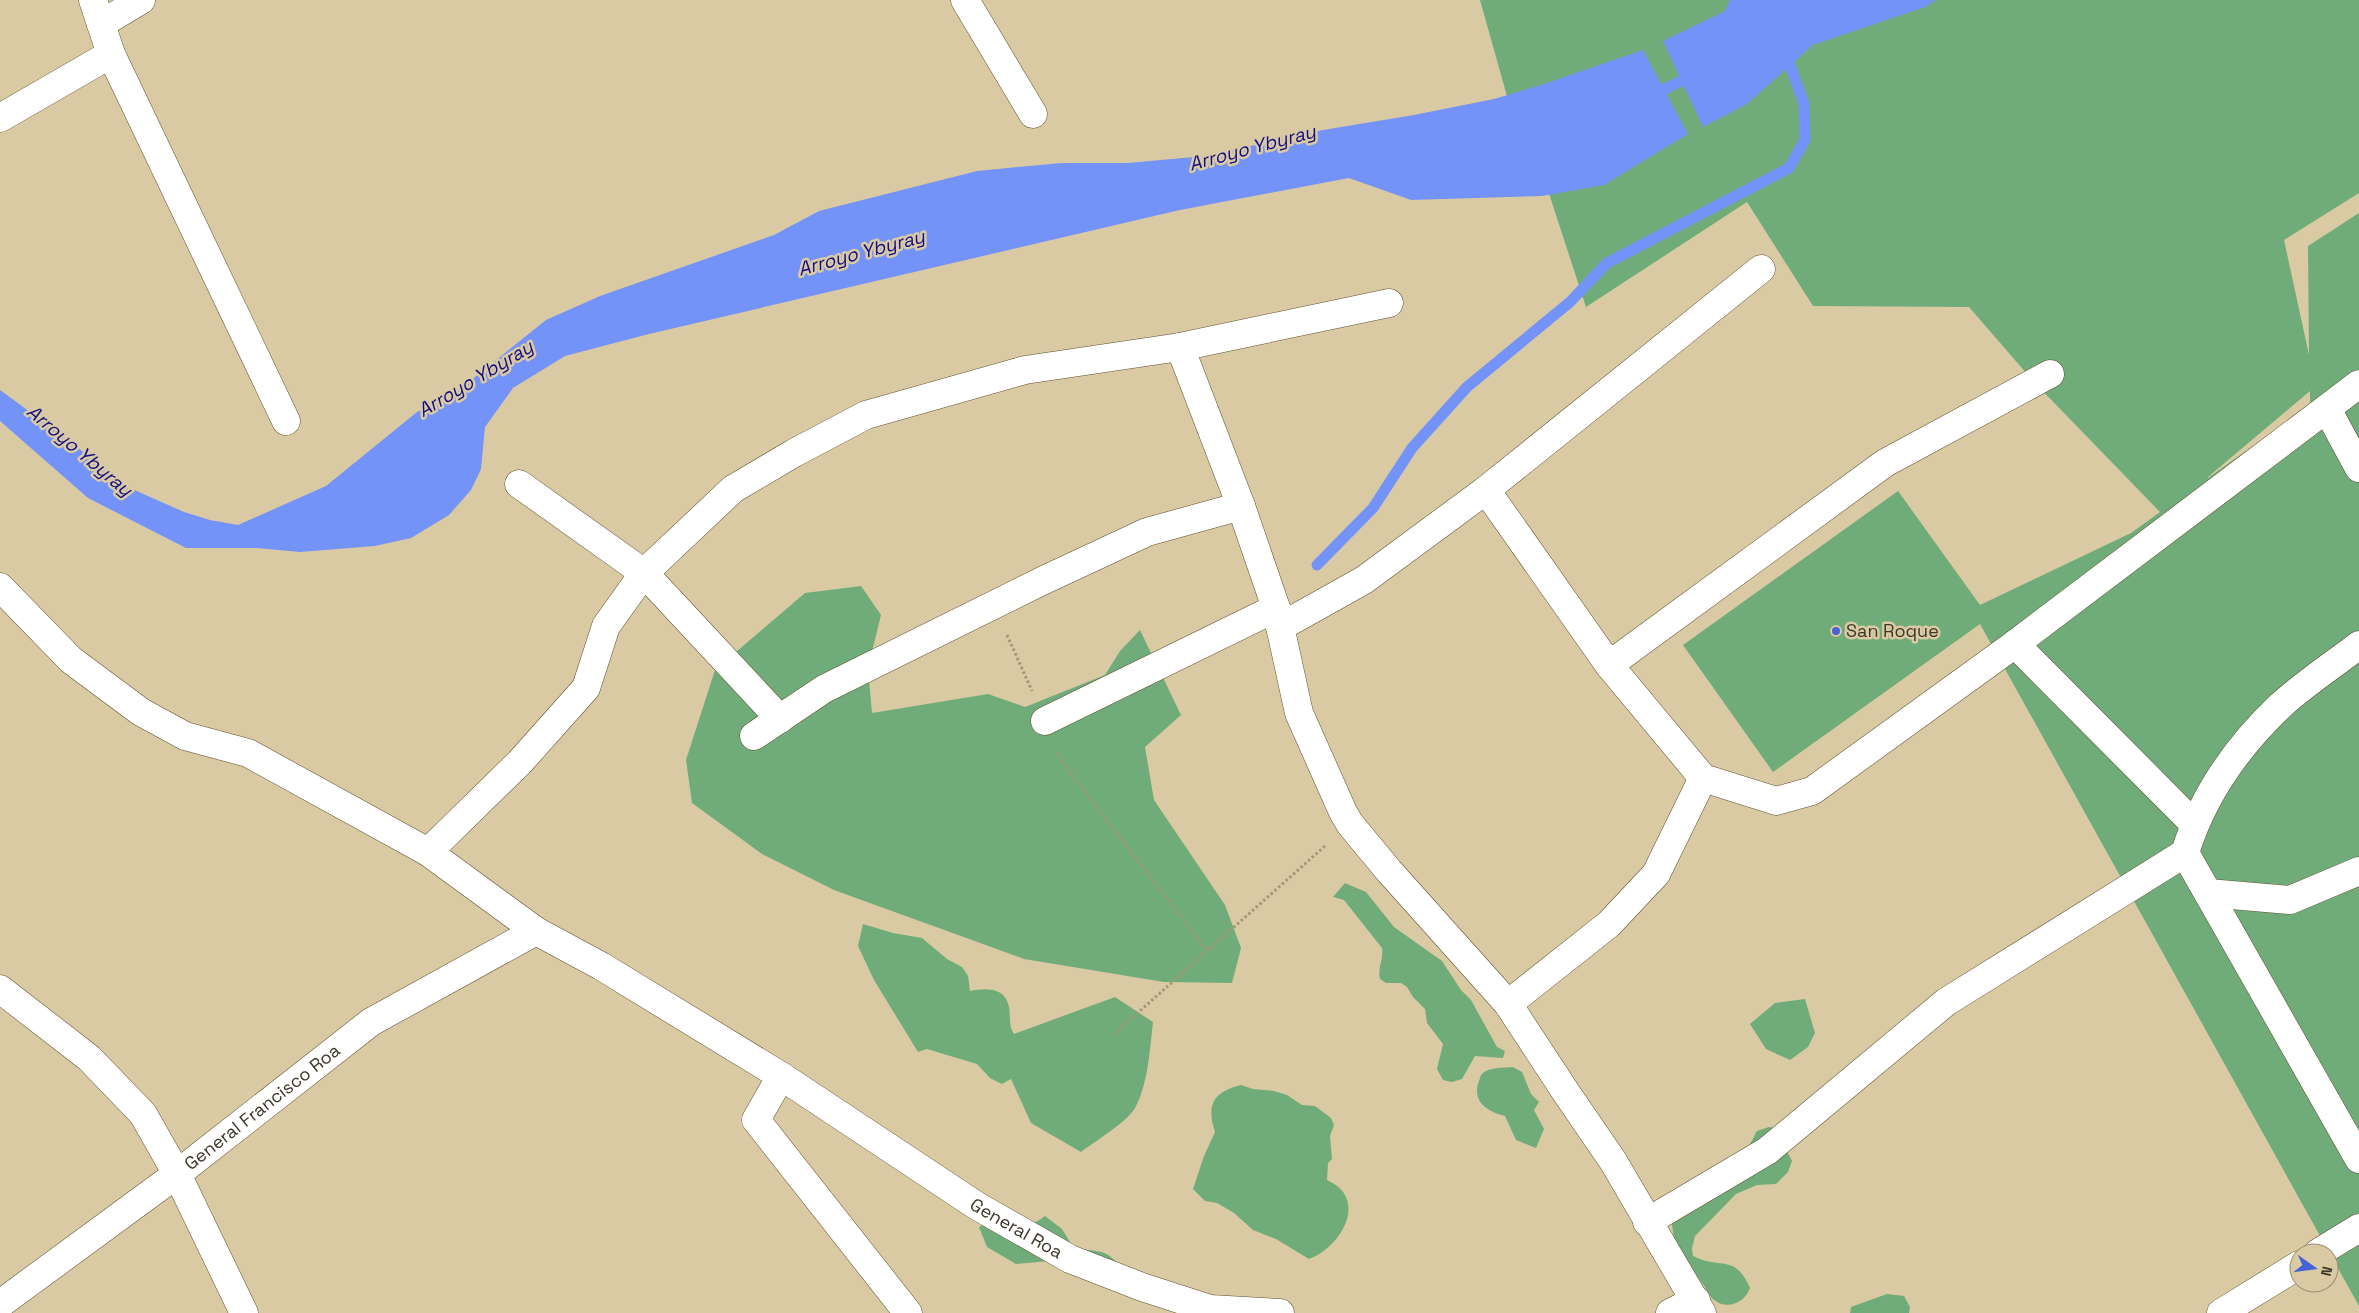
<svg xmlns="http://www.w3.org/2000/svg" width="2359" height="1313" viewBox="0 0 2359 1313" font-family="'Space Grotesk',sans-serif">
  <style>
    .green { fill: #6fac7a; fill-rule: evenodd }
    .water { fill: #7493f8 }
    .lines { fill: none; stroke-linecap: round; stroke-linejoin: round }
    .stream { stroke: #7493f8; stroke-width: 11 }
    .minor-casing { stroke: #5d502c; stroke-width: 29 }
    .path { stroke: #a39778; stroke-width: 3; stroke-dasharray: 2.5 2.5; stroke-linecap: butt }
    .minor { stroke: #fff; stroke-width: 28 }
    .poi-dot { fill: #4563d6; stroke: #dacaa3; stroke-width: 2 }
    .labels { text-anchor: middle; stroke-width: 5; stroke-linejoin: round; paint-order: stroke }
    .poi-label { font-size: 18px; fill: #3d3727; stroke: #dacaa3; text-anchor: start }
    .street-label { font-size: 18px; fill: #3d3727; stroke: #dacaa3 }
    .water-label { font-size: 19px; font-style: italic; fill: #120c86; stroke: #dacaa3 }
  </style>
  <rect width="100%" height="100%" fill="#dacaa3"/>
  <g class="green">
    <path d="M 1480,0 L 2359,0 L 2359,193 L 2284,240 L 2309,355 L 2308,246 L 2359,213 L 2359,1306 L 1980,624 L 1773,772 L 1683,645 L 1898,491 L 1980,605 L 2131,533 L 2160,512 L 2034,382 L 1969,307 L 1813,306 L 1747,202 L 1586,307 L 1541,169 L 1512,114 ZM 2310,391 L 2310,405 L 2208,478 L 2208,477 Z"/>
    <path d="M 861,586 L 881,615 L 868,668 L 872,713 L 988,694 L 1025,707 L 1105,675 L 1120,651 L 1140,630 L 1181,715 L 1145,747 L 1154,800 L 1225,905 L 1241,948 L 1232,983 L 1164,982 L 1024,959 L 834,890 L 762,854 L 692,803 L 686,760 L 715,670 L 805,593 Z"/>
    <path d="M 1345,883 L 1366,892 L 1394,927 L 1442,961 L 1461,990 L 1471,1000 L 1497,1047 L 1505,1051 L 1503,1058 L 1475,1056 L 1462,1079 L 1452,1082 L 1443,1080 L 1437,1069 L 1443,1044 L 1427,1023 L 1425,1009 L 1413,997 L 1407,987 L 1401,983 L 1386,983 L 1380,979 C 1377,968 1384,959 1382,948 L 1344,900 L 1333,897 Z"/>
    <path d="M 863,924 L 893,933 L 922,938 L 947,959 L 962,967 L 968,976 L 970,991 C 986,988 1005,987 1009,1007 C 1011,1017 1008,1024 1014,1034 L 1115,997 L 1153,1022 C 1150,1048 1148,1085 1135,1108 C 1127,1122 1094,1142 1081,1152 L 1031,1123 L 1011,1079 L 1002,1084 L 990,1078 L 977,1064 L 927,1049 L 918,1052 L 874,980 L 858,946 Z"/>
    <path d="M 1805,999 L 1815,1033 L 1808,1047 L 1790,1060 L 1766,1049 L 1750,1024 L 1775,1003 Z"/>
    <path d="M 1513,1067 L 1522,1072 L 1531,1094 L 1539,1102 L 1534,1110 L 1544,1129 L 1536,1148 L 1516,1140 L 1505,1116 C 1488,1112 1471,1102 1479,1081 C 1480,1079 1480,1076 1482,1074 C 1488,1067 1504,1068 1513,1067 Z"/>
    <path d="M 1241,1085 L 1253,1089 L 1274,1091 L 1287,1095 L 1302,1105 L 1315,1106 L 1331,1118 L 1334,1125 L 1330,1136 L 1332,1159 L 1328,1163 L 1327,1180 C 1369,1198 1342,1247 1309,1259 L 1276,1239 L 1253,1230 L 1234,1213 L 1217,1203 L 1205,1201 L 1193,1189 L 1204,1156 L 1215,1132 C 1206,1105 1213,1092 1241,1085 Z"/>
    <path d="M 1769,1127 L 1775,1128 L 1792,1161 L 1788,1172 L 1776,1184 L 1757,1185 L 1736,1194 L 1695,1236 L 1692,1248 L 1693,1256 C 1720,1270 1735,1253 1750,1288 C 1745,1303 1726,1311 1713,1299 C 1708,1295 1706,1287 1702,1283 C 1693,1270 1683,1258 1676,1243 C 1673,1237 1673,1228 1671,1220 L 1749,1146 L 1757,1131 Z"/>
    <path d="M 1003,1213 C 1020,1221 1028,1230 1045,1216 L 1062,1229 L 1073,1247 C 1095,1254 1104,1245 1120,1267 L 1049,1261 L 1016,1264 L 987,1247 L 979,1227 Z"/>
    <path d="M 1887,1294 L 1904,1296 L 1910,1307 L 1909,1313 L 1850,1313 L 1851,1307 Z"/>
  </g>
  <g class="water">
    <path d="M 1730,0 L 1936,0 L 1925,7 L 1813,45 L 1747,104 L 1703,127 L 1663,41 L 1725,11 Z"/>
    <path d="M 1643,50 L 1688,134 L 1604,185 L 1542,196 L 1411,200 L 1349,178 L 1180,210 L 649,334 L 565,356 L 513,388 L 485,427 L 481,469 L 471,490 L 449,515 L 411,538 L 375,546 L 300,552 L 257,548 L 186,548 L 88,498 L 0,421 L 0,390 L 71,442 L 123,485 L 184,512 L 210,520 L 238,525 L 326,486 L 417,412 L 450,397 L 546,320 L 600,296 L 774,235 L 819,211 L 977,171 L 1061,163 L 1128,163 L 1205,156 L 1323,130 L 1414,115 L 1494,99 L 1544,84 Z"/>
  </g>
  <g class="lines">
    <g class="stream">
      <path d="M 1651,96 L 1695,74"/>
      <path d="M 1317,565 L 1373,508 L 1412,448 L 1467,387 L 1570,302 L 1607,263 L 1789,168 L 1805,140 L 1804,104 L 1785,51"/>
    </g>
    <defs>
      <g id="minor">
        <path d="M 93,0 L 111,54 L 286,421"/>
        <path d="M 965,0 L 1033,114"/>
        <path d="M 101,24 L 141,0"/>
        <path d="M 0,118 L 111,54"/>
        <path d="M 1180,347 L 1241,506 L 1276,608 L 1299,713 L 1343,812 L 1350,824 L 1389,871 L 1508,1004 L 1567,1094 L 1613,1161 L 1702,1313"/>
        <path d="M 2327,409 L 2359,468"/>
        <path d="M 519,484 L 644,573 L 780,719"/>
        <path d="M 1486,490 L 1609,665 L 1703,778 L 1776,801 L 1812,791 L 2015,644 L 2359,384"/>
        <path id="s1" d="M 0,587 L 71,660 L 141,712 L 185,736 L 248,753 L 428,852 L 536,931 L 601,966 L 781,1076 L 977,1206 L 1070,1259 L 1142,1287 L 1210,1309 L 1280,1313"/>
        <path d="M 1280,627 L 1364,580 L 1486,490 L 1761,269"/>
        <path d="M 2015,644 L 2194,824"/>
        <path d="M 1609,665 L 1885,463 L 2050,374"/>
        <path d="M 1045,721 L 1276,608"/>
        <path d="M 754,736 L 824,689 L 1042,581 L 1147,532 L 1241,506"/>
        <path d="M 428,852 L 520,762 L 586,688 L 606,626 L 644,573 L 733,489 L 794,453 L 866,415 L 1025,370 L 1180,347 L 1389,303"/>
        <path d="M 2185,853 L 2359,1159"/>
        <path d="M 2208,893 L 2290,900 L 2359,871"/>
        <path d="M 0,989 L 89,1058 L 143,1114 L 177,1174 L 244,1313"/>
        <path d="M 1508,1004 L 1609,924 L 1656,874 L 1703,778"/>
        <path d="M 781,1076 L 756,1120 L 908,1313"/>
        <path d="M 1647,1222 L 1767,1151 L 1946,1002 L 2185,853 C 2202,797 2237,747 2280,706 C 2304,684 2333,665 2359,645"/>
        <path d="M 2318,1253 L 2359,1228"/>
        <path id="s2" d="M 0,1304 L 177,1174 L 371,1022 L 536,931"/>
        <path d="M 1670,1313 L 1696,1300"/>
        <path d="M 2221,1313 L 2299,1265"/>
      </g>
    </defs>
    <use href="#minor" class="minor-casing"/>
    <g class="path">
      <path d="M 1007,635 L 1032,691"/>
      <path d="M 1058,752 L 1063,763 L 1207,950"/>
      <path d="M 1114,1034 L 1325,846"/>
    </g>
    <use href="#minor" class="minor"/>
  </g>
  <circle class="poi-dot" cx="1836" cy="631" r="5"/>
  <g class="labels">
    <g class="poi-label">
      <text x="1846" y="637">San Roque</text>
    </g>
    <g class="street-label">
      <text dy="6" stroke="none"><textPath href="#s2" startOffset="328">General Francisco Roa</textPath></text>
      <text dy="6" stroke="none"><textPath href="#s1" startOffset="1209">General Roa</textPath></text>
    </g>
    <g class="water-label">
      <text transform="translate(1252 147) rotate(-15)" y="7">Arroyo Ybyray</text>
      <text transform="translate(861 252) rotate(-15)" y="7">Arroyo Ybyray</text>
      <text transform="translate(475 378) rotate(-31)" y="7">Arroyo Ybyray</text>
      <text transform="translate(80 450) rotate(40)" y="7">Arroyo Ybyray</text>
    </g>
  </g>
  <g transform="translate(2314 1268) rotate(104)"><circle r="24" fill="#dacaa3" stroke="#9b8f71"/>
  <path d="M0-4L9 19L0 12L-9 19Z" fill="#4563d6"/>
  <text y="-8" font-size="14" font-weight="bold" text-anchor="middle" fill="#3d3727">N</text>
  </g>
</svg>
